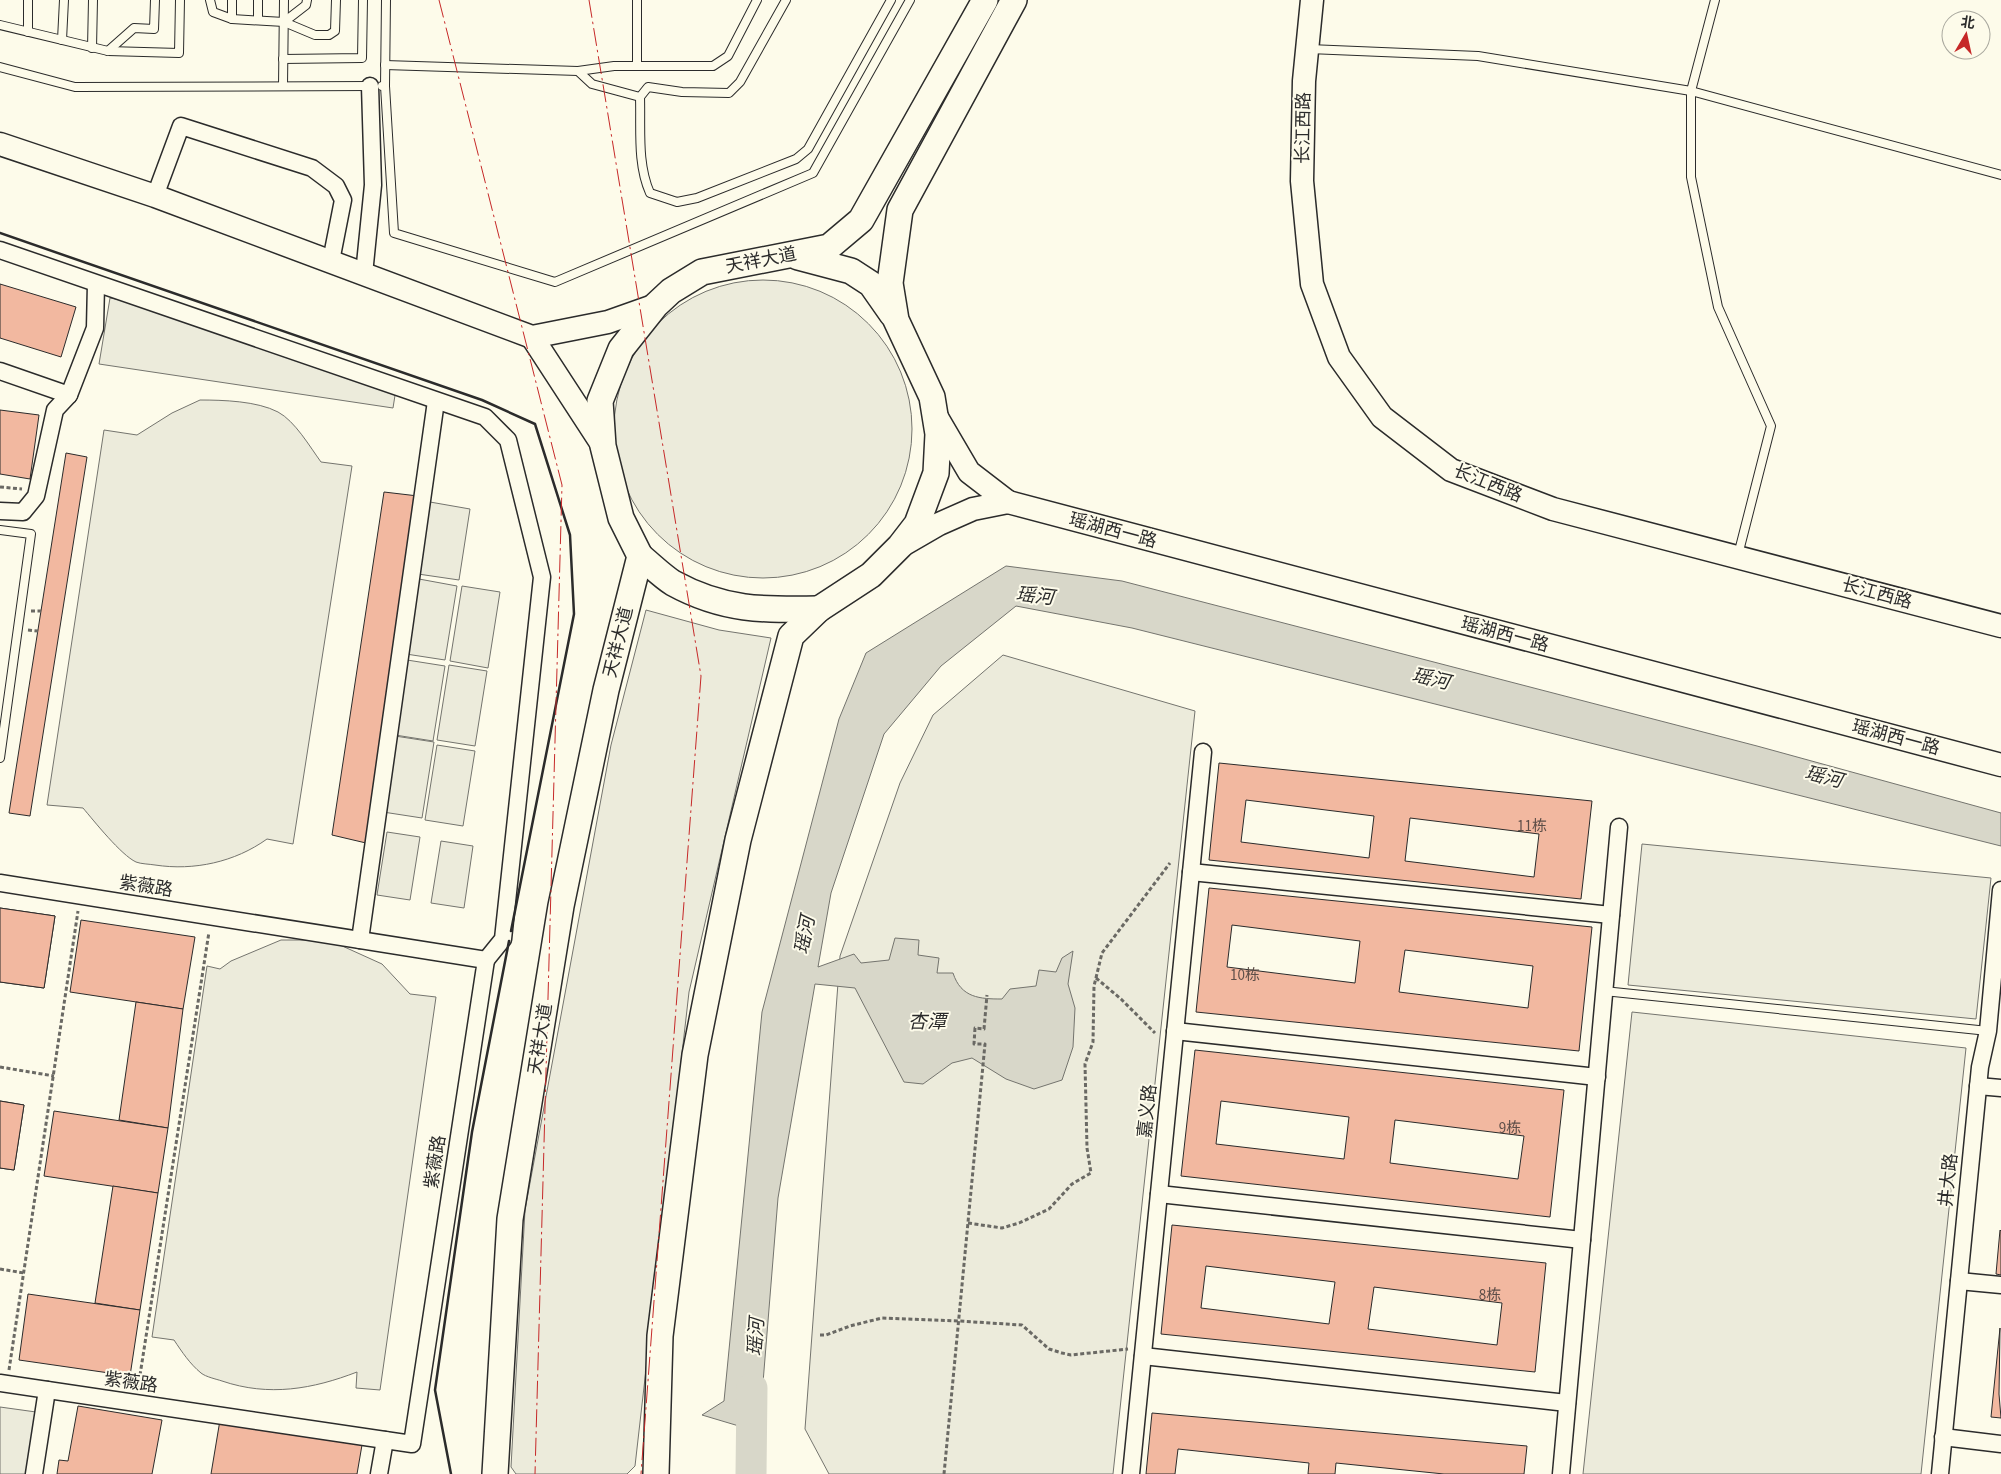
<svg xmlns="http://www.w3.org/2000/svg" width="2001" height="1474" viewBox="0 0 2001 1474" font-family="'Source Sans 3','Noto Sans SC',sans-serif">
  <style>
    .green { fill: #ecebdb; stroke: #74746e }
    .water { fill: #d8d7c9; stroke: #74746e }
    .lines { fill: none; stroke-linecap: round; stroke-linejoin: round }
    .river { stroke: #d8d7c9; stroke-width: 31 }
    .building { fill: #f2b8a0; stroke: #2b2b2b; fill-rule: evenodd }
    .lane-casing { stroke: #2b2b2b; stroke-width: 10 }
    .street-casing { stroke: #2b2b2b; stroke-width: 19 }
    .secondary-casing { stroke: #2b2b2b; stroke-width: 25 }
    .primary-casing { stroke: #2b2b2b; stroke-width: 28 }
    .path { stroke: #6a6964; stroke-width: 3; stroke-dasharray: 4 2.5; stroke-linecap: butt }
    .lane { stroke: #fdfbea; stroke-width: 8 }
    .street { stroke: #fdfbea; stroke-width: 16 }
    .secondary { stroke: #fdfbea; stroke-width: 22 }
    .primary { stroke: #fdfbea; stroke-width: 25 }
    .wall { stroke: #2b2b2b; stroke-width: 2.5 }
    .power { stroke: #c62828; stroke-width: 1; stroke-dasharray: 18 4 2.5 4; stroke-linecap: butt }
    .labels { text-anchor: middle; stroke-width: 4; stroke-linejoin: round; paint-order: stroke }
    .number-label { font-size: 15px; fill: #5d4e48 }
    .street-label { font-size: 18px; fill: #2b2b2b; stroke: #fdfbea }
    .water-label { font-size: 19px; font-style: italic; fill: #2b2b2b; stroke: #fdfbea }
  </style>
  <rect width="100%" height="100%" fill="#fdfbea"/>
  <g class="green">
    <circle cx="763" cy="429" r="149"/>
    <path d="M 110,298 L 155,306 L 396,389 L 393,408 L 99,364 Z"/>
    <path d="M 200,400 C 223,400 257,401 278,412 C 295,421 310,447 321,462 L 352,466 L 293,844 L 267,839 C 235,862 194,871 155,865 C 149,864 141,864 136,862 C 121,855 94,821 83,808 L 47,805 L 104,430 L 137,435 L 172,413 Z"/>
    <path d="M 430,502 L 470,509 L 459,580 L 418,574 Z"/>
    <path d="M 419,579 L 457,586 L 445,660 L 406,654 Z"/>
    <path d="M 462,586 L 500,592 L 488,668 L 450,661 Z"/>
    <path d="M 646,610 L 719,630 L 771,638 L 689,992 L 635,1466 L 627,1474 L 516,1474 L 511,1467 L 525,1210 L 611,745 Z"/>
    <path d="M 1003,655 L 1195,711 L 1113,1474 L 829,1474 L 805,1429 L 840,956 L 900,783 L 933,715 Z"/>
    <path d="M 407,660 L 445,666 L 433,741 L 395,735 Z"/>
    <path d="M 449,665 L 487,671 L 475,746 L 437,740 Z"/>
    <path d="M 395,736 L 434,742 L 422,818 L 383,812 Z"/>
    <path d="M 437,745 L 475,751 L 463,826 L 425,820 Z"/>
    <path d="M 387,832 L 420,837 L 410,900 L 377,895 Z"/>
    <path d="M 441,841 L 473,846 L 464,908 L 431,903 Z"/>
    <path d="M 1642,844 L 1991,878 L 1976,1019 L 1628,985 Z"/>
    <path d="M 281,940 L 329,940 L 382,964 L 410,994 L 436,997 L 380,1390 L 356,1388 L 357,1372 C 313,1389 269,1397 222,1381 C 216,1379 206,1377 201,1373 C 190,1364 182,1352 174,1340 L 152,1337 L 207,966 L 220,969 L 231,961 Z"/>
    <path d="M 1632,1012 L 1966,1048 L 1921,1474 L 1583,1474 Z"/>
    <path d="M 0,1407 L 36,1412 L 27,1474 L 0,1474 Z"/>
  </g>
  <path class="water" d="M 1006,566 L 1122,581 L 1757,746 L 2001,813 L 2001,846 L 1132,628 L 1016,606 L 941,666 L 884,734 L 831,893 L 818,967 L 854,954 L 861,963 L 889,960 L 895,938 L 919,940 L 918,955 L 939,958 L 937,973 L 953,973 C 961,998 980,999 1002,999 L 1010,989 L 1036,986 L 1039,970 L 1056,972 L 1062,958 L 1073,951 L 1068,984 L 1075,1008 L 1073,1047 L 1062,1080 L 1034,1089 L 1006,1079 L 972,1058 L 952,1063 L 923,1084 L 904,1082 L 855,988 L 815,984 L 778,1198 L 759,1432 L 702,1415 L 724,1401 L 762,1012 L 839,719 L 866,653 Z"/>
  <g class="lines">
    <path class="river" d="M 751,1474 L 752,1388"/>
  </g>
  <g class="building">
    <path d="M 0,284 L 76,307 L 61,357 L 0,338 Z"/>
    <path d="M 0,410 L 39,415 L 30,479 L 0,474 Z"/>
    <path d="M 66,453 L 87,457 L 30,816 L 9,813 Z"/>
    <path d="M 384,492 L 418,496 L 366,843 L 332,835 Z"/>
    <path d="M 1219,763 L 1592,801 L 1581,899 L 1209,860 ZM 1246,800 L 1374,816 L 1369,858 L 1241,842 ZM 1410,818 L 1539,834 L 1534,877 L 1405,861 Z"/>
    <path d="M 1209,888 L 1592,927 L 1579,1051 L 1196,1012 ZM 1232,925 L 1360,941 L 1355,983 L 1227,967 ZM 1405,950 L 1533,966 L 1528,1008 L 1399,992 Z"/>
    <path d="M 0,908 L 55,916 L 44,988 L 0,982 Z"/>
    <path d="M 0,908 L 55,916 L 44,988 L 0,982 Z"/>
    <path d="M 81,920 L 195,937 L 183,1009 L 70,992 Z"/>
    <path d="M 136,1002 L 183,1009 L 168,1128 L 119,1120 Z"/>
    <path d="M 1195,1050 L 1564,1090 L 1550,1217 L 1181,1176 ZM 1221,1101 L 1349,1117 L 1344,1159 L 1216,1144 ZM 1395,1120 L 1524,1136 L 1518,1179 L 1390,1163 Z"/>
    <path d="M 0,1101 L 24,1105 L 14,1170 L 0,1168 Z"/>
    <path d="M 0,1101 L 24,1105 L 14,1170 L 0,1168 Z"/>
    <path d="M 54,1111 L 168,1128 L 158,1193 L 44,1176 Z"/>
    <path d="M 113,1186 L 158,1193 L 140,1310 L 95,1303 Z"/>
    <path d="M 1172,1225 L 1546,1263 L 1535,1372 L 1161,1334 ZM 1206,1266 L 1335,1282 L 1329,1324 L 1201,1308 ZM 1374,1287 L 1502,1303 L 1497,1345 L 1368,1329 Z"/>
    <path d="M 2000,1230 L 2001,1231 L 2001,1275 L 1996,1274 Z"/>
    <path d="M 28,1294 L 140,1310 L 130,1376 L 19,1360 Z"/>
    <path d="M 2000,1328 L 1999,1394 L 2001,1418 L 1991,1417 Z"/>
    <path d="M 78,1406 L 162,1420 L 152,1474 L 57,1474 L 59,1460 L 68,1461 Z"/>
    <path d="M 1152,1413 L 1527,1446 L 1524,1474 L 1444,1474 L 1336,1463 L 1335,1474 L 1308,1474 L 1309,1463 L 1178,1449 L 1175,1474 L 1146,1474 Z"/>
    <path d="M 220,1420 L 362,1445 L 357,1474 L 211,1474 Z"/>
  </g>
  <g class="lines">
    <defs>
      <g id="lane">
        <path d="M 210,0 L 213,12 L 232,19 L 284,22 L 315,35 L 329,35 L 335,31 L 336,0"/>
        <path d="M 786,0 L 740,82 L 729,93 L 682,92 L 648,87 L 640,97 C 641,129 637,164 650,193 L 677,202 L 697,198 L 796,159 L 808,149 L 891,0"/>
        <path d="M 1715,0 L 1691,91 L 1691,177 L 1718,307 L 1771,426 L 1738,555"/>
        <path d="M 232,19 L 232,0"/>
        <path d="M 258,20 L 258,0"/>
        <path d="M 284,22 L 306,5 L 307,0"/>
        <path d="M 0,25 L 108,51 L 179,53 L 180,0"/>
        <path d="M 28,32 L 28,0"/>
        <path d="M 62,40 L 64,0"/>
        <path d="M 92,48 L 93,0"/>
        <path d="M 1309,49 L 1478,56 L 1691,91 L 2001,175"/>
        <path d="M 108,51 L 134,28 L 154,29 L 155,0"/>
        <path d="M 283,59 L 362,58 L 363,0"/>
        <path d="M 385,65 L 578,71 L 592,84 L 640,97"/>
        <path d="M 637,66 L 637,0"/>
        <path d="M 0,67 L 75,87 L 370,86"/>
        <path d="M 578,71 L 614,66 L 713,66 L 728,56 L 757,0"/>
        <path d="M 283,86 L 284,0"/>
        <path d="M 382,86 L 385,86 L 386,0"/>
        <path d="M 385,86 L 394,233 L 555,282 L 813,173 L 910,0"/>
        <path d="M 0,530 L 31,534 L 0,758"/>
        <path d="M 1604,991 L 1988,1031"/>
      </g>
      <g id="street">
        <path d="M 155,196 L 181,126 L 312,168 L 336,186 L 343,200 L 331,261"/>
        <path d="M 0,250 L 485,417 L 508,440 L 542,577 L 503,939 L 486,960"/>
        <path d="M 364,274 L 373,185 L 370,86"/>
        <path d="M 0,371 L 69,395 L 95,328 L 96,284"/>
        <path d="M 0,511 L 23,512 L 36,496 L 55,410 L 69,395"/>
        <path d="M 1191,872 L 1611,915"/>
        <path d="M 0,883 L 486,960 L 412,1444 L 0,1383"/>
        <path d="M 360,940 L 436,401"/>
        <path d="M 1175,1031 L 1597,1077"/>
        <path d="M 1978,1086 L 2001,1088"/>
        <path d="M 1159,1194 L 1582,1240"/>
        <path d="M 1959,1281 L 2001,1285"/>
        <path d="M 1143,1356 L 1567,1403"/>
        <path d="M 1943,1437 L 2001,1444"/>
        <path d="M 34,1474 L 47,1390"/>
        <path d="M 379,1474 L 385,1440"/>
        <path d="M 1131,1474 L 1203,752"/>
        <path d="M 1561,1474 L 1619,827"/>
        <path d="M 1940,1474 L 1980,1067 L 1988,1031 L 2001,890"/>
      </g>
      <g id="secondary">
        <path d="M 1312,0 L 1304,81 L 1302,181 L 1312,284 L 1339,357 L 1382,417 L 1451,470 L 1553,509 L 2001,626"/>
        <path d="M 0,144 L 155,196 L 532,337 L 608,322 L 656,305"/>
        <path d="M 532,337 L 603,446"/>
        <path d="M 1008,502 L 2001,765"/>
        <path d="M 901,546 L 939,524 L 973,509 L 1008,502 L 969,472 L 935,414"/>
      </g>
      <g id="primary">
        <path d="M 798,257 L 851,271 L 871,284 L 892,314"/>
        <path d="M 640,556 C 651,565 662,576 673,583 C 724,611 764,610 819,609"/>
        <path d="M 495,1474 L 510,1219 L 561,906 L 606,690 L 640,556 L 621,518 L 603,446 L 600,401 L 621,349 L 656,305 L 671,291 L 702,272 L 829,247 L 861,220 L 985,0"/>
        <path d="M 656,1474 L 660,1336 L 695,1055 L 738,840 L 791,636 L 819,609 L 871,575 L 900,546 L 917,524 L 936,473 L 938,434 L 932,397 L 896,320 L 890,283 L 900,210 L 1014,0"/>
      </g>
    </defs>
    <use href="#lane" class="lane-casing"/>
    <use href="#street" class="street-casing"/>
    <use href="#secondary" class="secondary-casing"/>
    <use href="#primary" class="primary-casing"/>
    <g class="path">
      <path d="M 0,487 L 22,489"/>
      <path d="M 31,611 L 41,611"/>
      <path d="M 28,630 L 38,631"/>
      <path d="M 1096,978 L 1121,999 L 1155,1033"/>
      <path d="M 0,1067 L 54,1076"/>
      <path d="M 968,1223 L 1002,1228 L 1019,1223 L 1049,1209 L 1072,1184 L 1091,1173 L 1087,1148 L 1085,1064 L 1093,1042 L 1094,986 L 1102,953 L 1170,863"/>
      <path d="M 0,1269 L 24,1273"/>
      <path d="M 820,1335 L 826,1335 L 850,1326 L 882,1318 L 959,1321 L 1022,1325 L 1049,1349 L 1062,1353 L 1071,1355 L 1128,1349"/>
      <path d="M 9,1370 L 78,911"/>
      <path d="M 138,1388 L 209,932"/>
      <path d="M 944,1474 L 985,1044 L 974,1044 L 975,1028 L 984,1029 L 987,995"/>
    </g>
    <use href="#lane" class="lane"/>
    <use href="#street" class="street"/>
    <use href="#secondary" class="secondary"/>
    <use href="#primary" class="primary"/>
    <g class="wall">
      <path d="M 0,233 L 482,400 L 535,424 L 570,535 L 574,614 L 511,931"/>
      <path d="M 451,1474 L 435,1390 L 472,1132 L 509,941"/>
    </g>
    <g class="power">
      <path d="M 439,0 L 562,485 L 535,1474"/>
      <path d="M 589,0 L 701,676 L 641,1474"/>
    </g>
  </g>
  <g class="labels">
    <g class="number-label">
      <text x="1532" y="831">11栋</text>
      <text x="1245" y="980">10栋</text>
      <text x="1510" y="1133">9栋</text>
      <text x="1490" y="1300">8栋</text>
    </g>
    <g class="street-label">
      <text transform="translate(1303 128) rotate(-89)" y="6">长江西路</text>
      <text transform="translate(761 260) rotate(-11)" y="6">天祥大道</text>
      <text transform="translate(1488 483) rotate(22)" y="6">长江西路</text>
      <text transform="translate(1113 530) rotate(15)" y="6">瑶湖西一路</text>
      <text transform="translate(1877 593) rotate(15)" y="6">长江西路</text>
      <text transform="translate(1505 634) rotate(15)" y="6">瑶湖西一路</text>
      <text transform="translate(618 642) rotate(-76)" y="6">天祥大道</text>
      <text transform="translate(1896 737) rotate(15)" y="6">瑶湖西一路</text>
      <text transform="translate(146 886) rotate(9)" y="6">紫薇路</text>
      <text transform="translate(540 1039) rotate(-81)" y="6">天祥大道</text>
      <text transform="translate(1147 1111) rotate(-84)" y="6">嘉义路</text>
      <text transform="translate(435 1162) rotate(-81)" y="6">紫薇路</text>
      <text transform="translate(1948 1180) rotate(-84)" y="6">井大路</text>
      <text transform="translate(131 1382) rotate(8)" y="6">紫薇路</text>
    </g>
    <g class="water-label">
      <text transform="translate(1035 595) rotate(6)" y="7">瑶河</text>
      <text transform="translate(1431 678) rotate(13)" y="7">瑶河</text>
      <text transform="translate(1824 776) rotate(14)" y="7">瑶河</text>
      <text transform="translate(804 935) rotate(-79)" y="7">瑶河</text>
      <text x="927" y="1028">杏潭</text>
      <text transform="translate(755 1337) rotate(-86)" y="7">瑶河</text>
    </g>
  </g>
  <g transform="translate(1966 35) rotate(9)"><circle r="24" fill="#fdfbea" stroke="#a9a89e"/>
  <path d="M0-4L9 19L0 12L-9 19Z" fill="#c62828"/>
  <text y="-8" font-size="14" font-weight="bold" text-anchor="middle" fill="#2b2b2b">北</text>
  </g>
</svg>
